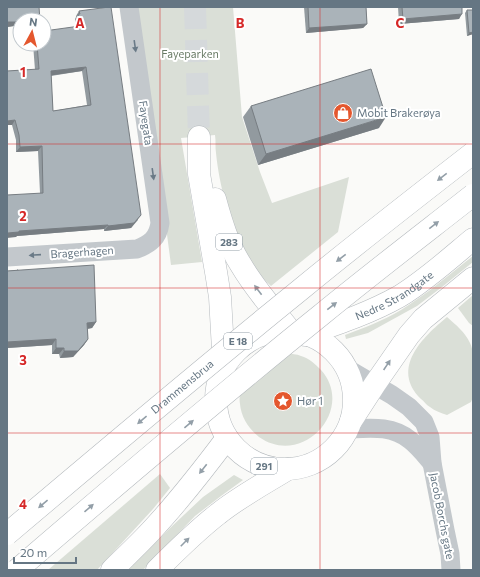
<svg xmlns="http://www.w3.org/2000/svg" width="480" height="577" viewBox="0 0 480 577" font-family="Commissioner,sans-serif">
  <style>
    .green { fill: #dadfd7 }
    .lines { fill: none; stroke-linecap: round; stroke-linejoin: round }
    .primary-tunnel { stroke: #d5d9db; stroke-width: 22; stroke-dasharray: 22 11; stroke-linecap: butt }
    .primary-casing { stroke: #b5babe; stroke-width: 23 }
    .trunk-casing { stroke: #b4b9bd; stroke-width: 23 }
    .minor { stroke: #c3c8cc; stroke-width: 19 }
    .primary { stroke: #fff; stroke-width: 22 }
    .trunk { stroke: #fff; stroke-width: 22 }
    .motorway-bridge-casing { stroke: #b4b9bd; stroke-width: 23; stroke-linecap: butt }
    .motorway-bridge { stroke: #fff; stroke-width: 22 }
    .wall { fill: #929a9f; fill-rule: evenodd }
    .shaded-wall { fill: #777d82 }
    .building { fill: #aab3b9; stroke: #777d82; fill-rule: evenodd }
    .oneway { fill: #6a7a87 }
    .oneway2 { fill: #939fa8 }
    .grid { fill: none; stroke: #d62828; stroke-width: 1; stroke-opacity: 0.55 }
    .labels { text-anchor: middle; stroke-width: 4; stroke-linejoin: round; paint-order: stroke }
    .shield { fill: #fff; stroke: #939fa8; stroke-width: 1 }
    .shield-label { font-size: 10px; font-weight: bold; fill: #657683 }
    .park-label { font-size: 11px; fill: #687a64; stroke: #fff }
    .poi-label { font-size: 11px; fill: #657683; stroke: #fff; text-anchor: start }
    .street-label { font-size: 11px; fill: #657683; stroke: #fff }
    .grid-label { font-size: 13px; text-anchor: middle; font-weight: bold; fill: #d62828; stroke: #fff; stroke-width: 4; stroke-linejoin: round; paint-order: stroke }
  </style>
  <rect width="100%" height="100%" fill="#fafaf8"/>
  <g class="green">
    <path d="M 137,7 L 233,7 L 242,117 L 260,172 L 272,203 L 349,177 L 338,232 L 271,286 C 261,277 251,265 244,253 C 230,226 219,184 216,153 C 215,147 216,141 215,135 L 181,138 L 202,262 L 171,265 Z"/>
    <path d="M 473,256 L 473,262 L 442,287 L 417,306 L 368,333 L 346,339 L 345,335 C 364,328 384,320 401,310 C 427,294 450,274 473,256 Z"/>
    <path d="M 473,295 L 473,326 L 469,323 L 458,308 Z"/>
    <path d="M 447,317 C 456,325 465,332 470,343 C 476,354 473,384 473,397 L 471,402 L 447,415 C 441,413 435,411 430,407 C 426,405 424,401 421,399 C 390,368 423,337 447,317 Z"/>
    <path d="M 286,353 C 291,354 297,354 301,356 C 309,358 315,364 321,370 C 356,409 303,468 259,437 C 249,429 241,417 240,404 C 239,399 240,394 240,389 Z"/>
    <path d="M 160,474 L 170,488 L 153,509 L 97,570 L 48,570 Z"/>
    <path d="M 234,475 L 243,480 L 221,496 L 195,516 L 143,570 L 128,570 L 168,530 L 203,497 Z"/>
  </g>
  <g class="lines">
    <path class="primary-tunnel" d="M 195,7 L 199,137"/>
    <defs>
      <g id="primary">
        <path d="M 199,137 L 199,174 L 216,272 L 220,297 L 224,367"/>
        <path d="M 215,199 C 221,221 228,245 241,265 C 255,289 274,310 291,332"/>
        <path id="s1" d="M 305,335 C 337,324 370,313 400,296 C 426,280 449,259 473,239"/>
        <path d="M 351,421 L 375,384 L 409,335 L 423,319 L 473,278"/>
      </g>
      <g id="trunk">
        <circle cx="285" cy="400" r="69"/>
        <path d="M 112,570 C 125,557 139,544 151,531 C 178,502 203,470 227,438"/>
        <path d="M 157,570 C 177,550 196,531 218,514 C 239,497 265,483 288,469"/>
      </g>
    </defs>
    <use href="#primary" class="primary-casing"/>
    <use href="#trunk" class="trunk-casing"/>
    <g class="minor">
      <path d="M 7,257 L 137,249 C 150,244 158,238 160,223 L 129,7"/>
      <path d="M 346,368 L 392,395 L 409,407 L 424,422 L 430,437 L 432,463 L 445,530 L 450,554 L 451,570"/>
      <path d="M 348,429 C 370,428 392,425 410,440 C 418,446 425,455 432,463"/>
    </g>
    <use href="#primary" class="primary"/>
    <use href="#trunk" class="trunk"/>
    <defs>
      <g id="motorway-bridge">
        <path id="s2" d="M 7,534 C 104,452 201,370 300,290 C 357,243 415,198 473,153"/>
        <path d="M 17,570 C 117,484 218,398 321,315 C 371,274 422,235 473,195"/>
      </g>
    </defs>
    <use href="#motorway-bridge" class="motorway-bridge-casing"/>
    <use href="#motorway-bridge" class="motorway-bridge"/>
  </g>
  <g class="wall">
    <path d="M 7,7 L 39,7 L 20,29 L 14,29 L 14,26 L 7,27 Z"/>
    <path d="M 304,7 L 366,7 L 367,24 L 363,28 L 306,33 Z"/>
    <path d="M 398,7 L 462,7 L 459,19 L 399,24 Z"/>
    <path d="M 467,10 L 473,10 L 473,34 L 467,36 L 465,13 Z"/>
    <path d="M 79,11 L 138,220 L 131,228 L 104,231 L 104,229 L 17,236 L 16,237 L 40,193 L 38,151 L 16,152 L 16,140 L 12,125 L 7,125 L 7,71 L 35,70 L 33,44 L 44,44 L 76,26 L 75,19 L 76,17 L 76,16 ZM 82,71 L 87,105 L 53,111 L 51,76 Z"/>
    <path d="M 251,106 L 379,128 L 258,165 L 243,117 Z"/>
    <path d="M 17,269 L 96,322 L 92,328 L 88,329 L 88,339 L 84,345 L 73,357 L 60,358 L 59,354 L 52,354 L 52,345 L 7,348 L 7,271 L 17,270 Z"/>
  </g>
  <g class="shaded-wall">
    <path d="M 462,14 L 459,19 L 399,24 L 403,19 Z"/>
    <path d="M 7,22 L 17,22 L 14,26 L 7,27 Z"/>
    <path d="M 17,24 L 20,24 L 20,29 L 14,29 Z"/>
    <path d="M 367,24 L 363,28 L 306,33 L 309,28 Z"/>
    <path d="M 473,32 L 473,34 L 467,36 L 469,33 Z"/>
    <path d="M 86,67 L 82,71 L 47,76 L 51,71 Z"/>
    <path d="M 386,117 L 379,128 L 258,165 L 266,154 Z"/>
    <path d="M 15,120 L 12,125 L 7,125 L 7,121 Z"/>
    <path d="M 42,146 L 38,151 L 16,152 L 20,147 Z"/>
    <path d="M 141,215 L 131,228 L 104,231 L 108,226 Z"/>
    <path d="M 108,225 L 104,229 L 17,236 L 16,237 L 7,238 L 7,233 L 19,231 Z"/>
    <path d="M 96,322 L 92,328 L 83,329 L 87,323 Z"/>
    <path d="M 56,339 L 52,345 L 7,348 L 7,342 Z"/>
    <path d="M 88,339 L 84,345 L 73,357 L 60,358 L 64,351 Z"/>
    <path d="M 56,348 L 64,348 L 59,354 L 52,354 Z"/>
  </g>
  <g class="building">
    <path d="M 7,7 L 39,7 L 40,20 L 20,20 L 20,24 L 17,24 L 17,22 L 7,22 Z"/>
    <path d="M 109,7 L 111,7 L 141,215 L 134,223 L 108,226 L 108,225 L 19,231 L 19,232 L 7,233 L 7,195 L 43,193 L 42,146 L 20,147 L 19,135 L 15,120 L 7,121 L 7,71 L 39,69 L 37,44 L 44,44 L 44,31 L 80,26 L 78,14 L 80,14 L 79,11 ZM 86,67 L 91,105 L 53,111 L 51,71 Z"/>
    <path d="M 308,7 L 366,7 L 367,24 L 309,28 Z"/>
    <path d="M 402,7 L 462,7 L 462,14 L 403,19 Z"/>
    <path d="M 467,10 L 473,10 L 473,32 L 469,33 Z"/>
    <path d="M 371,69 L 386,117 L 266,154 L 251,106 Z"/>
    <path d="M 94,265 L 96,322 L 87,323 L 88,339 L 78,351 L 64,351 L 64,348 L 56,348 L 56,339 L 7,342 L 7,271 Z"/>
  </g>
  <defs><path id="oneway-solid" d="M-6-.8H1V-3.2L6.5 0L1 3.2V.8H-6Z"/></defs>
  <g class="oneway">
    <use href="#oneway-solid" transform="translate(135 46) rotate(82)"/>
    <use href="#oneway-solid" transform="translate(153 174) rotate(82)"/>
    <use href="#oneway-solid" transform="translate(35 255) rotate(176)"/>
  </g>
  <g class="oneway2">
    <use href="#oneway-solid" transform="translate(442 177) rotate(142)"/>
    <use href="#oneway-solid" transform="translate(434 225) rotate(-38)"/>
    <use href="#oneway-solid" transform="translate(341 258) rotate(142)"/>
    <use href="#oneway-solid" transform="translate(258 290) rotate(-127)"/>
    <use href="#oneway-solid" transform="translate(332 306) rotate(-38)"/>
    <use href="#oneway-solid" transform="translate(387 365) rotate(-56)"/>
    <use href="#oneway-solid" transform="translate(142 420) rotate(140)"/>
    <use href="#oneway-solid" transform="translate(189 424) rotate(-40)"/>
    <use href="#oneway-solid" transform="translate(203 469) rotate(128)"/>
    <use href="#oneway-solid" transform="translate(43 504) rotate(140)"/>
    <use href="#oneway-solid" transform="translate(89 508) rotate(-41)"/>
    <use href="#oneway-solid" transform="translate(185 542) rotate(-45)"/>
  </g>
  <path class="grid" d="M 160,7 L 160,570M 320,7 L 320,570M 7,144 L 473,144M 7,288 L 473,288M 7,433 L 473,433"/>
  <defs>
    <symbol id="shop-disc" viewBox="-11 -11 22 22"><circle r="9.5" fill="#e4572e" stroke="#fff"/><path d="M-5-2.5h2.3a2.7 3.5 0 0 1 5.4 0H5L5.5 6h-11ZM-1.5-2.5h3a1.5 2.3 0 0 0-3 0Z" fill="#fff"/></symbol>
    <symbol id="sight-disc" viewBox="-11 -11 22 22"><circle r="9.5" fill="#e4572e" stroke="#fff"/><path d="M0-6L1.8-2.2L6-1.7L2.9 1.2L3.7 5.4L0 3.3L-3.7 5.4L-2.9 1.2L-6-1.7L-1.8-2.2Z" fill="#fff"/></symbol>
  </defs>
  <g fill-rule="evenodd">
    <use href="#shop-disc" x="332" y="102" width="22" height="22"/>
    <use href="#sight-disc" x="272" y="390" width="22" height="22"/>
  </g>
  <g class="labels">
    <g class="shield">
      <rect x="216" y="234" width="26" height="16" rx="3"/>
      <rect x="224" y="333" width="28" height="16" rx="3"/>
      <rect x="251" y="458" width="26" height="16" rx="3"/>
    </g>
    <g class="shield-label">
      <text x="229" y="246">283</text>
      <text x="238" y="345">E 18</text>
      <text x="264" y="470">291</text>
    </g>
    <g class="park-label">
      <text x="190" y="58">Fayeparken</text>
    </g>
    <g class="poi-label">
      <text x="357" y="117">Mobit Brakerøya</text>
      <text x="297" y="405">Hør 1</text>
    </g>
    <g class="street-label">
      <text transform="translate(146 123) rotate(82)" y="4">Fayegata</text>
      <text transform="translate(82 252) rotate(-4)" y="4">Bragerhagen</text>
      <text dy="4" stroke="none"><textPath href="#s1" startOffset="98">Nedre Strandgate</textPath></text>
      <text dy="4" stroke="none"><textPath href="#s2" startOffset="229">Drammensbrua</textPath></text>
      <text transform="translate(442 516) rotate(79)" y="4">Jacob Borchs gate</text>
    </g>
  </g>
  <g class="grid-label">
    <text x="80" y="28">A</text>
    <text x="240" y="28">B</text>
    <text x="400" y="28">C</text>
    <text x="23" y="77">1</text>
    <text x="23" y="221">2</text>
    <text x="23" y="365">3</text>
    <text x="23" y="509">4</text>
  </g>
  <rect width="480" height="577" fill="none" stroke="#657683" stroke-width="16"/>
  <g transform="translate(32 32) rotate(7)"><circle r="19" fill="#ffffff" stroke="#c1c8cd"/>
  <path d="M0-3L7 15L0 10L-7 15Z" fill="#e4572e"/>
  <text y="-6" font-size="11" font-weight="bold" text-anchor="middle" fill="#657683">N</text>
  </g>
  <path d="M14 557v6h62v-6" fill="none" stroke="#657683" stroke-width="2"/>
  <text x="20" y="557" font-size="12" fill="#657683" stroke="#ffffff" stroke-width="3" paint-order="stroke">20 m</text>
</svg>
